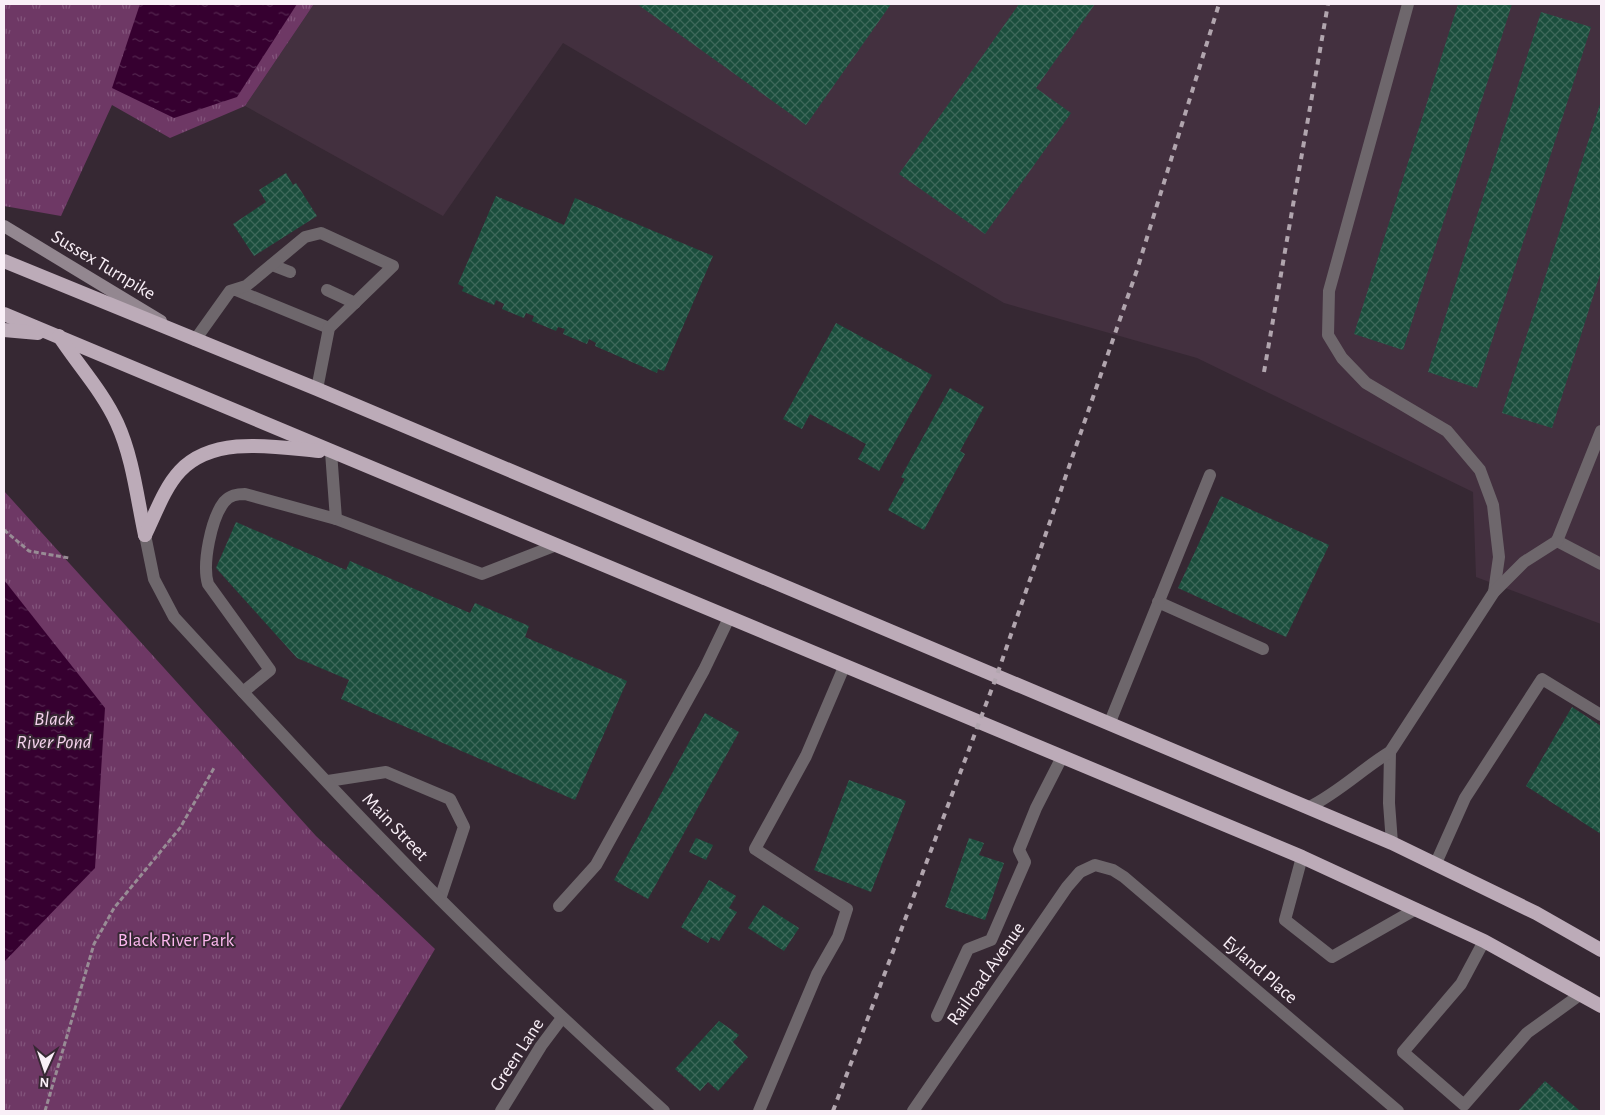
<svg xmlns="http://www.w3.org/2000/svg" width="1605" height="1115" viewBox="0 0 1605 1115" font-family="'Alegreya Sans',sans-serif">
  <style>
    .built { fill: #43303f }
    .park { fill: url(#park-tufts) }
    .water { fill: url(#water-ripples) }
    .building { fill: url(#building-cross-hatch) }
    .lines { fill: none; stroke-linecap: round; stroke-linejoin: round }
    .path { stroke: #988c95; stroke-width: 3; stroke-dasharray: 5 2.5; stroke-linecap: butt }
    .service { stroke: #6e676c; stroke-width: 12 }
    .minor { stroke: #6e676c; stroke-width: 12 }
    .tertiary { stroke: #6e676c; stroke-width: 12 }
    .secondary { stroke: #938790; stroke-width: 12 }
    .trunk { stroke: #bcabb8; stroke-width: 14 }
    .rail { stroke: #b1a5ae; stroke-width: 4; stroke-dasharray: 6 6; stroke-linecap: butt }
    .labels { text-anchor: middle; stroke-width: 4; stroke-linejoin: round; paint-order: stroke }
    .street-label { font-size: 19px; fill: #f9eff7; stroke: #362833 }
    .park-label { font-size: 19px; fill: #fdb8ef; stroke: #362833 }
    .water-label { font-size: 20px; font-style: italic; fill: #f5d2ed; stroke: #362833 }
  </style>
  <defs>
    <pattern id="park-tufts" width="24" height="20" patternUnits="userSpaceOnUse" patternTransform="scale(1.25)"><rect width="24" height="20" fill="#6e3865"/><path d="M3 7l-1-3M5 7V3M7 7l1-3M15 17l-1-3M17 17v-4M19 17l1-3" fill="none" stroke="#83557c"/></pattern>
    <pattern id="water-ripples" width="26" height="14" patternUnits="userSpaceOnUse" patternTransform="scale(1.25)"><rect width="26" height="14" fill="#360030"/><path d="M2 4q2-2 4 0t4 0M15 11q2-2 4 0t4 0" fill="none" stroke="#54264f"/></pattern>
    <pattern id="building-cross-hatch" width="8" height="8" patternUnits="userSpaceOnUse" patternTransform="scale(1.25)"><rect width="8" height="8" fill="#1b4e3d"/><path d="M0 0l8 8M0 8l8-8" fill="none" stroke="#3d685a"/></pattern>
  </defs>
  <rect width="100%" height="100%" fill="#362833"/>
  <path class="built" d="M 314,4 L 1601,4 L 1601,624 L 1476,577 L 1473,492 L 1197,358 L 1004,303 L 563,43 L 443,216 L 245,106 Z"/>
  <g class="park">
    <path d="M 4,4 L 314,4 L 245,106 L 170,138 L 112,105 L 61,216 L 4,206 Z"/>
    <path d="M 4,491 L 316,836 L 435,949 L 339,1111 L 4,1111 Z"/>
  </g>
  <g class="water">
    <path d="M 140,4 L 297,4 L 237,97 L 174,118 L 112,88 Z"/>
    <path d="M 4,580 L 105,708 L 95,868 L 4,962 Z"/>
  </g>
  <g class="building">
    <path d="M 637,4 L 891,4 L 806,125 Z"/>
    <path d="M 1019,4 L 1095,4 L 1036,88 L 1071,113 L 985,234 L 899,174 Z"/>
    <path d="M 1458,4 L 1512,4 L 1403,350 L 1354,334 Z"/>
    <path d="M 1541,12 L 1591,27 L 1477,388 L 1428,372 Z"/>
    <path d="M 1601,101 L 1601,271 L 1552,428 L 1502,413 Z"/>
    <path d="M 286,173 L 293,185 L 296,183 L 317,216 L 254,256 L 233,224 L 266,202 L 259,190 Z"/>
    <path d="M 496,196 L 564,225 L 575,198 L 713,256 L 664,371 L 658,369 L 657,373 L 595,346 L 596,343 L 589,339 L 587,344 L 563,334 L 565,329 L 558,327 L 556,331 L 532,321 L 534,316 L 526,313 L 524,318 L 502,309 L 504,304 L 496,300 L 494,305 L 462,291 L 464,287 L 458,284 Z"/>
    <path d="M 836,323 L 932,375 L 879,471 L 858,459 L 866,444 L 810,414 L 802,429 L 783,419 Z"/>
    <path d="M 950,388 L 984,407 L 960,451 L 965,454 L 924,530 L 888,510 L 905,479 L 901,477 Z"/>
    <path d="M 1221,496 L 1329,545 L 1286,637 L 1178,588 Z"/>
    <path d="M 236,522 L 346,570 L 350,561 L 470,613 L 475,603 L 529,626 L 525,637 L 627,681 L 575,800 L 341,699 L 349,680 L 297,658 L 216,568 Z"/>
    <path d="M 1572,707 L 1601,726 L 1601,834 L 1526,786 Z"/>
    <path d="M 705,713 L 739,732 L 648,899 L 614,880 Z"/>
    <path d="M 849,780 L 906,801 L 871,892 L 814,870 Z"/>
    <path d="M 696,838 L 713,845 L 706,860 L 689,852 Z"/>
    <path d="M 969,838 L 984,843 L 979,855 L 1004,863 L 985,920 L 945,907 Z"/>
    <path d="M 709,880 L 736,896 L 729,908 L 737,912 L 719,941 L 711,937 L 708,943 L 681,927 Z"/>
    <path d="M 763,905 L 799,928 L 784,951 L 748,928 Z"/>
    <path d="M 719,1021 L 739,1035 L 733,1042 L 748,1057 L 718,1091 L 708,1082 L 700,1091 L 675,1069 Z"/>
    <path d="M 1545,1081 L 1580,1111 L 1518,1111 Z"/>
  </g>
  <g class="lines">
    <g class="path">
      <path d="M 4,530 L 29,551 L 69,558"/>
      <path d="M 45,1111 L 94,944 L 114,908 L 180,828 L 214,768"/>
    </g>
    <g class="service">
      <path d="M 1408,4 L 1329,291 L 1328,335 L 1342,358 L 1366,383 L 1447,431 L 1480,470 L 1493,505 L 1499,557 L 1494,592"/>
      <path d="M 272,265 L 290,272"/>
      <path d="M 236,290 L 329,328"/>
      <path d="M 327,290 L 355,303"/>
      <path d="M 195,340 L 230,291 L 246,286 L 305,237 L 321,233 L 393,266 L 329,328 L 317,389"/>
      <path d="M 336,519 L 482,574 L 554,546"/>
      <path d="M 1557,541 L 1601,564"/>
      <path d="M 1158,602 L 1263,649"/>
      <path d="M 243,692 L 270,670 L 208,584 C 202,564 211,519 224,502 C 230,495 237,494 245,494 L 336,519 L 331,452"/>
      <path d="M 1110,722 L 1210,475"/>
      <path d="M 1390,752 L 1389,803 L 1392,843"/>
      <path d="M 328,781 L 386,772 L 450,799 L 464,827 L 440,899"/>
      <path d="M 1309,807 C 1338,793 1362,769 1390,752 L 1494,592 L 1524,562 L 1557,541 L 1601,431"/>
      <path d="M 1302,857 L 1285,920 L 1332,957 L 1416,909"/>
      <path d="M 1436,863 L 1465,798 L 1542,679 L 1601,715"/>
      <path d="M 559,906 L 596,865 L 704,670 L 729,618"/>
      <path d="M 1484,941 L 1461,984 L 1403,1052 L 1464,1105 L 1527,1033 L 1581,994"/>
      <path d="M 937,1016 L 968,949 L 991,940 L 1025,862 L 1019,850 L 1036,808 L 1062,757"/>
      <path d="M 759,1111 L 817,974 L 838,937 L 847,909 L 755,849 L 806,756 L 844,667"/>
    </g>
    <g class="minor">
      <path d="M 501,1111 L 541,1046 L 562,1018"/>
      <path d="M 913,1111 L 1067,887 L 1080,872 L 1095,865 L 1113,870 L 1124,877 L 1398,1111"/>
    </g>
    <path class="tertiary" d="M 145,535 L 154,579 L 174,617 C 244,693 314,770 386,844 C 475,937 569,1024 664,1111"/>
    <path class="secondary" d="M 4,226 L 161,321"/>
    <g class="trunk">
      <path d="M 4,261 L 317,389 L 1392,843 L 1536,913 L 1601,950"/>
      <path d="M 4,314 L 1302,857 L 1484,941 L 1601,1006"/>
      <path d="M 4,330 L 38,333"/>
      <path d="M 59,336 C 78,365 103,392 117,423 C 133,458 137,498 145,535"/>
      <path d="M 145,535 C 155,515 164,488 180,471 C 214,435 275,447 319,451"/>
    </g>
    <g class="rail">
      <path d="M 1264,372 L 1328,4"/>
      <path d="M 833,1111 L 997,675 L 1137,270 L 1219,4"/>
    </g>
  </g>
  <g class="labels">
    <g class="street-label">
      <text transform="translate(104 264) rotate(31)" y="7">Sussex Turnpike</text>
      <text transform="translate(396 826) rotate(46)" y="7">Main Street</text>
      <text transform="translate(1261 969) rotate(41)" y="7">Eyland Place</text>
      <text transform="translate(985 973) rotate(-55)" y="7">Railroad Avenue</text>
      <text transform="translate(516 1054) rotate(-57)" y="7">Green Lane</text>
    </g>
    <g class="park-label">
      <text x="176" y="946">Black River Park</text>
    </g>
    <g class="water-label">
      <text x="54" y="725">Black<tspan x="54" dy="23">River Pond</tspan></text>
    </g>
  </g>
  <rect width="1605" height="1115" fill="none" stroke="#f9eff7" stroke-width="10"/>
  <g transform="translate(45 1070) rotate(183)" stroke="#362833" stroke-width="4" paint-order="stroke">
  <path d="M0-4L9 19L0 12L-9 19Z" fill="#f9eff7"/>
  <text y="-8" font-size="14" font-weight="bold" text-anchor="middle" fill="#f9eff7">N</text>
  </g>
</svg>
